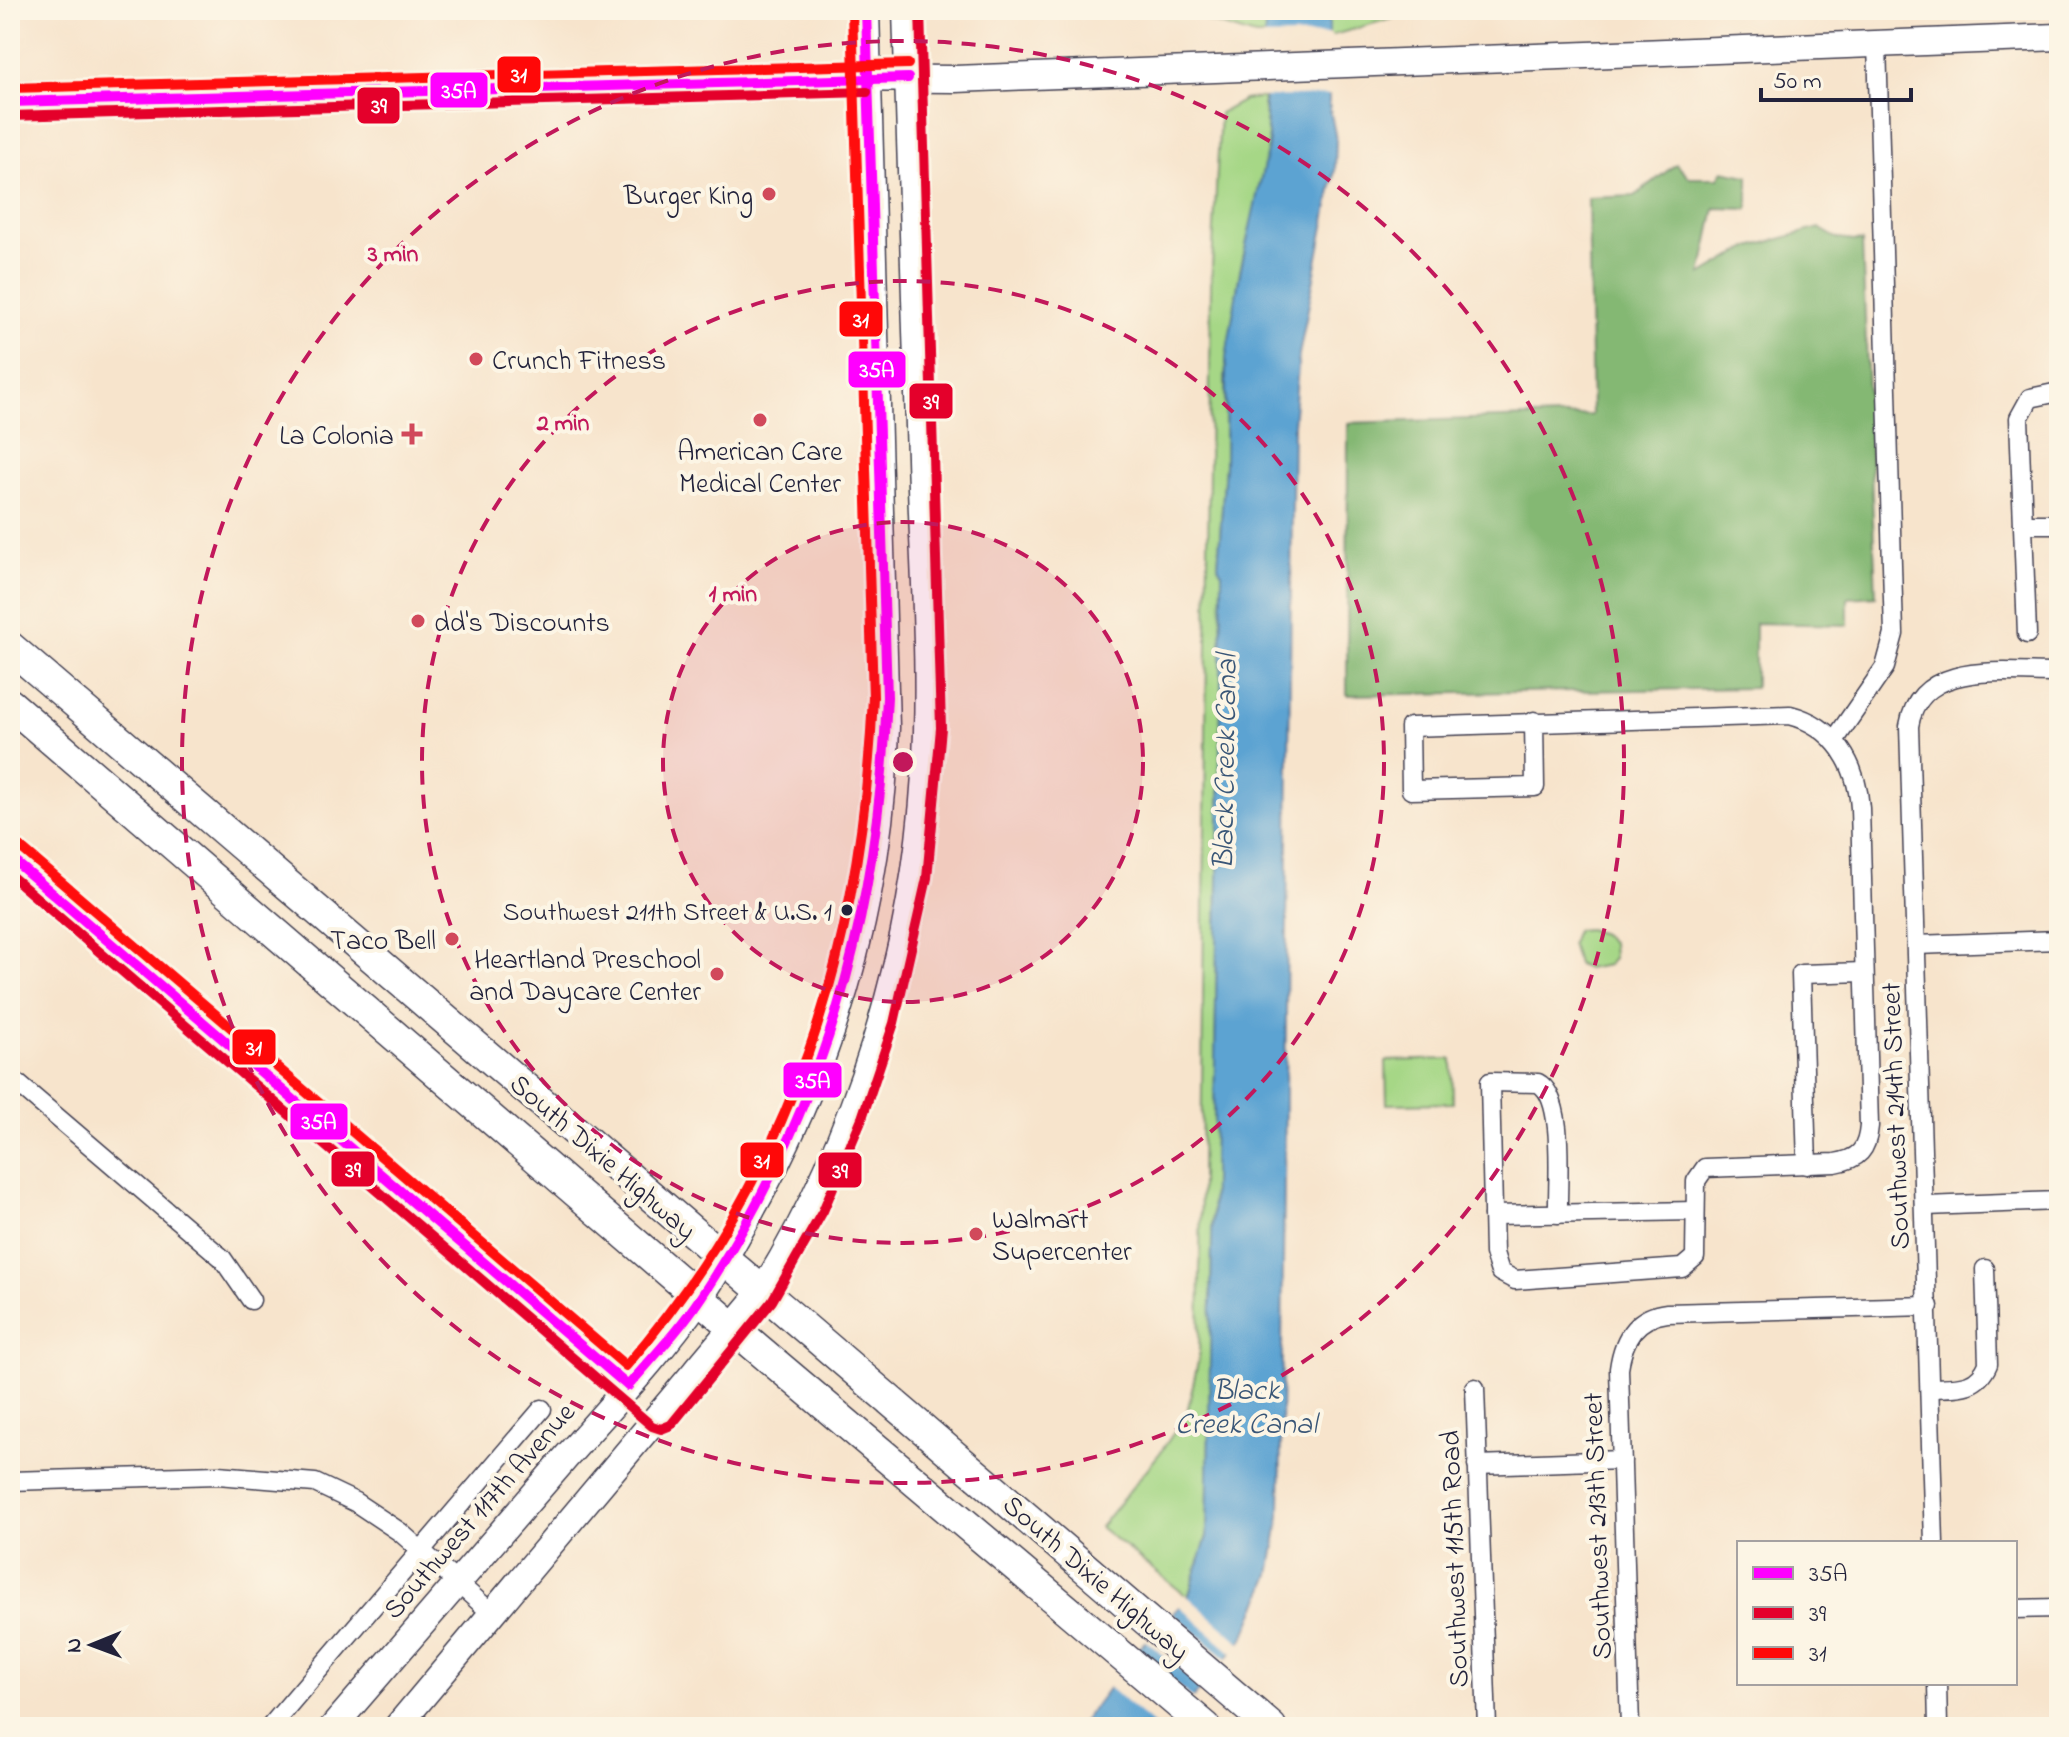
<svg xmlns="http://www.w3.org/2000/svg" width="2069" height="1737" viewBox="0 0 2069 1737" font-family="'Indie Flower',sans-serif">
  <style>
    .green { fill: #a6d786; stroke: #647c60; stroke-width: 2 }
    .forest { fill: #84b873; stroke: #536d57; stroke-width: 2 }
    .water { fill: #5ca3d2; stroke: #3f6286; stroke-width: 2 }
    .pier { fill: #f7e4cc }
    .lines { fill: none; stroke-linecap: round; stroke-linejoin: round }
    .minor-casing { stroke: #423f51; stroke-width: 21 }
    .secondary-casing { stroke: #423f51; stroke-width: 29 }
    .trunk-casing { stroke: #423f51; stroke-width: 33 }
    .minor { stroke: #fff; stroke-width: 18 }
    .secondary { stroke: #fff; stroke-width: 26 }
    .trunk { stroke: #fff; stroke-width: 30 }
    .bus-1-casing { stroke: #fcf5e5; stroke-width: 16 }
    .bus-2-casing { stroke: #fcf5e5; stroke-width: 16 }
    .bus-3-casing { stroke: #fcf5e5; stroke-width: 16 }
    .bus-1 { stroke: #f0f; stroke-width: 10 }
    .bus-2 { stroke: #e4002b; stroke-width: 10 }
    .bus-3 { stroke: #ff0808; stroke-width: 10 }
    .ring { fill: none; stroke: #c2185b; stroke-width: 4; stroke-dasharray: 14 10 }
    .poi-dot { fill: #d1495b; stroke: #fcf5e5; stroke-width: 3 }
    .bus-dot { fill: #22223b; stroke: #fcf5e5; stroke-width: 3 }
    .labels { text-anchor: middle; stroke-width: 8; stroke-linejoin: round; paint-order: stroke }
    .bus-label { font-size: 26px; fill: #22223b; stroke: #fcf5e5; text-anchor: end }
    .poi-label { font-size: 28px; fill: #22223b; stroke: #fcf5e5; text-anchor: end }
    .street-label { font-size: 28px; fill: #22223b; stroke: #fcf5e5 }
    .water-label { font-size: 30px; font-style: italic; fill: #395677; stroke: #fcf5e5 }
    .centre { fill: #c2185b; stroke: #fcf5e5; stroke-width: 4 }
    .ring-label { font-size: 24px; text-anchor: middle; font-weight: bold; fill: #c2185b; stroke: #fcf5e5; stroke-width: 8; stroke-linejoin: round; paint-order: stroke }
    .line-badge { stroke: #fcf5e5; stroke-width: 3 }
    .badge-label { font-size: 22px; text-anchor: middle; font-weight: bold; fill: #fff }
  </style>
  <rect width="100%" height="100%" fill="#fcf5e5"/>
  <filter id="ink" filterUnits="userSpaceOnUse"><feTurbulence type="fractalNoise" baseFrequency=".0125" numOctaves="2"/><feDisplacementMap in="SourceGraphic" scale="16" xChannelSelector="R" yChannelSelector="G"/><feConvolveMatrix kernelMatrix="1 2 1 2 8 2 1 2 1" color-interpolation-filters="sRGB"/></filter>
  <filter id="wash" filterUnits="userSpaceOnUse"><feTurbulence type="fractalNoise" baseFrequency=".006" numOctaves="4" result="noise"/><feDisplacementMap in="SourceGraphic" scale="32" xChannelSelector="R" yChannelSelector="G"/><feGaussianBlur stdDeviation="1.8" result="paint"/><feColorMatrix in="noise" values="0 0 0 0 0 0 0 0 0 0 0 0 0 0 0 0 0 1.4 0 .05"/><feComposite in="paint" operator="in"/></filter>
  <g filter="url(#wash)">
    <rect width="100%" height="100%" fill="#f7e4cc"/>
    <g class="green">
      <path d="M 1209,10 L 1265,10 L 1267,36 L 1255,36 L 1208,21 Z"/>
      <path d="M 1329,10 L 1397,10 L 1396,17 L 1327,37 Z"/>
      <path d="M 1262,97 L 1269,142 L 1266,162 L 1240,272 L 1225,374 L 1225,465 L 1218,566 L 1222,573 L 1221,702 L 1208,1494 L 1207,1536 L 1188,1597 L 1100,1527 L 1160,1453 L 1187,1413 L 1199,1357 L 1211,286 L 1220,113 L 1244,100 Z"/>
      <path d="M 1588,929 L 1602,934 L 1612,943 L 1613,958 L 1608,965 L 1586,969 L 1577,964 L 1571,943 L 1576,930 Z"/>
      <path d="M 1452,1059 L 1453,1103 L 1387,1104 L 1386,1061 Z"/>
    </g>
    <path class="forest" d="M 1676,164 L 1690,178 L 1718,178 L 1723,171 L 1748,176 L 1748,209 L 1715,208 L 1701,275 L 1747,248 L 1819,228 L 1838,239 L 1862,242 L 1876,596 L 1848,598 L 1848,625 L 1755,623 L 1755,688 L 1347,695 L 1348,423 L 1592,415 L 1588,198 L 1635,196 Z"/>
    <path class="water" d="M 1265,10 L 1329,10 L 1329,104 L 1336,139 L 1335,170 L 1299,355 L 1293,425 L 1280,1516 L 1270,1575 L 1244,1638 L 1169,1727 L 1079,1727 L 1137,1650 L 1188,1598 L 1207,1536 L 1221,702 L 1222,573 L 1218,566 L 1225,465 L 1226,357 L 1240,272 L 1269,142 L 1264,104 Z"/>
    <g class="pier">
      <path d="M 1331,34 L 1333,95 L 1260,97 L 1262,36 Z"/>
      <path d="M 1185,1594 L 1243,1645 L 1235,1655 L 1177,1604 Z"/>
      <path d="M 1170,1611 L 1229,1661 L 1205,1691 L 1144,1639 Z"/>
      <path d="M 1133,1648 L 1196,1701 L 1174,1727 L 1156,1727 L 1107,1686 Z"/>
    </g>
  </g>
  <g filter="url(#ink)">
    <g class="lines">
      <defs>
        <g id="minor">
          <path d="M 2023,524 L 2059,524"/>
          <path d="M 2027,634 L 2019,418 L 2030,398 L 2059,392"/>
          <path d="M 1534,721 L 1535,787 L 1411,790 L 1410,727 L 1790,715 C 1834,726 1857,764 1860,808 L 1869,1126 C 1867,1150 1859,1159 1835,1163 L 1705,1168 L 1696,1181 L 1695,1257 L 1682,1268 L 1515,1280 L 1500,1272 L 1494,1253 L 1490,1082 L 1538,1083 C 1566,1097 1557,1184 1558,1214"/>
          <path d="M 1834,741 L 1885,667 L 1894,634 L 1877,43"/>
          <path d="M 1916,945 L 2059,940"/>
          <path d="M 10,1077 L 222,1258 L 251,1300"/>
          <path d="M 1807,1165 L 1801,974 L 1864,972"/>
          <path d="M 1926,1206 L 2059,1201"/>
          <path d="M 1493,1215 L 1695,1211"/>
          <path d="M 1475,1388 L 1487,1727"/>
          <path d="M 1931,1388 C 1956,1387 1977,1390 1988,1364 L 1985,1269"/>
          <path d="M 1477,1465 L 1622,1460"/>
          <path d="M 10,1481 L 218,1475 L 315,1483 L 355,1502 L 400,1532 L 494,1615"/>
          <path d="M 1934,1543 L 1909,726 C 1920,658 2008,674 2059,673"/>
          <path d="M 2015,1609 L 2059,1608"/>
          <path d="M 1937,1683 L 1938,1727"/>
          <path d="M 270,1727 L 542,1409"/>
          <path d="M 1630,1727 L 1619,1369 C 1623,1339 1635,1317 1667,1313 L 1929,1306"/>
        </g>
        <g id="secondary">
          <path d="M 10,102 L 824,78 L 955,79 L 2059,37"/>
          <path d="M 333,1727 C 409,1638 486,1550 562,1462 C 608,1409 658,1357 698,1300 C 716,1275 730,1248 745,1222 C 832,1069 881,903 886,727 L 866,10"/>
          <path d="M 397,1727 L 762,1292 C 857,1139 914,954 925,775 C 932,670 923,563 920,458 C 915,309 911,159 906,10"/>
        </g>
        <g id="trunk">
          <path d="M 10,647 L 1271,1727"/>
          <path d="M 10,704 L 757,1348 L 1206,1727"/>
        </g>
      </defs>
      <use href="#minor" class="minor-casing"/>
      <use href="#secondary" class="secondary-casing"/>
      <use href="#trunk" class="trunk-casing"/>
      <use href="#minor" class="minor"/>
      <use href="#secondary" class="secondary"/>
      <use href="#trunk" class="trunk"/>
      <defs>
        <g id="bus-1">
          <path d="M 10,102 L 908,78"/>
          <path d="M 10,857 L 628,1386"/>
          <path d="M 628,1386 C 653,1357 680,1329 701,1297 C 824,1111 878,918 887,697 L 866,10"/>
        </g>
        <g id="bus-2">
          <path d="M 10,116 L 867,92"/>
          <path d="M 10,875 L 652,1426 L 661,1429 L 671,1425 L 772,1301 L 823,1211 L 862,1118 L 894,1023 L 927,878 L 941,728 L 920,10"/>
        </g>
        <g id="bus-3">
          <path d="M 10,88 L 908,64"/>
          <path d="M 19,846 L 626,1366 C 793,1173 862,948 873,697 L 852,10"/>
        </g>
      </defs>
      <use href="#bus-1" class="bus-1-casing"/>
      <use href="#bus-2" class="bus-2-casing"/>
      <use href="#bus-3" class="bus-3-casing"/>
      <use href="#bus-1" class="bus-1"/>
      <use href="#bus-2" class="bus-2"/>
      <use href="#bus-3" class="bus-3"/>
    </g>
  </g>
  <circle cx="903" cy="762" r="240" fill="#c2185b" fill-opacity=".12"/>
  <g class="ring">
    <circle cx="903" cy="762" r="240"/>
    <circle cx="903" cy="762" r="481"/>
    <circle cx="903" cy="762" r="721"/>
  </g>
  <g class="poi-dot">
    <circle cx="769" cy="194" r="8"/>
    <circle cx="476" cy="359" r="8"/>
    <circle cx="760" cy="420" r="8"/>
    <path d="M408 422h8v8h8v8h-8v8h-8v-8h-8v-8h8z"/>
    <circle cx="418" cy="621" r="8"/>
    <circle cx="452" cy="939" r="8"/>
    <circle cx="717" cy="974" r="8"/>
    <circle cx="976" cy="1234" r="8"/>
  </g>
  <circle class="bus-dot" cx="847" cy="910" r="7"/>
  <g class="labels">
    <g class="bus-label">
      <text x="832" y="920">Southwest 211th Street &amp; U.S. 1</text>
    </g>
    <g class="poi-label">
      <text x="753" y="204">Burger King</text>
      <text x="492" y="369" text-anchor="start">Crunch Fitness</text>
      <text x="394" y="444">La Colonia</text>
      <text x="760" y="460" text-anchor="middle">American Care<tspan x="760" dy="32">Medical Center</tspan></text>
      <text x="434" y="631" text-anchor="start">dd's Discounts</text>
      <text x="436" y="949">Taco Bell</text>
      <text x="701" y="968">Heartland Preschool<tspan x="701" dy="32">and Daycare Center</tspan></text>
      <text x="992" y="1228" text-anchor="start">Walmart<tspan x="992" dy="32">Supercenter</tspan></text>
    </g>
    <g class="street-label">
      <text transform="translate(1894 1116) rotate(-92)" y="10">Southwest 214th Street</text>
      <text transform="translate(604 1156) rotate(41)" y="10">South Dixie Highway</text>
      <text transform="translate(478 1510) rotate(-49)" y="10">Southwest 117th Avenue</text>
      <text transform="translate(1596 1526) rotate(-92)" y="10">Southwest 213th Street</text>
      <text transform="translate(1453 1559) rotate(-92)" y="10">Southwest 115th Road</text>
      <text transform="translate(1097 1577) rotate(41)" y="10">South Dixie Highway</text>
    </g>
    <g class="water-label">
      <text transform="translate(1224 762) rotate(-89)" y="10">Black Creek Canal</text>
      <text x="1246" y="1399">Black<tspan x="1246" dy="34">Creek Canal</tspan></text>
    </g>
  </g>
  <circle cx="903" cy="762" r="12" class="centre"/>
  <g class="ring-label">
    <text x="393" y="261">3 min</text>
    <text x="563" y="430">2 min</text>
    <text x="733" y="601">1 min</text>
  </g>
  <g class="line-badge">
    <rect x="496" y="55" width="46" height="39" rx="8" fill="#ff0808"/>
    <rect x="429" y="71" width="60" height="38" rx="8" fill="#f0f"/>
    <rect x="356" y="86" width="45" height="39" rx="8" fill="#e4002b"/>
    <rect x="838" y="300" width="46" height="38" rx="8" fill="#ff0808"/>
    <rect x="847" y="350" width="60" height="39" rx="8" fill="#f0f"/>
    <rect x="908" y="382" width="46" height="38" rx="8" fill="#e4002b"/>
    <rect x="231" y="1028" width="46" height="38" rx="8" fill="#ff0808"/>
    <rect x="782" y="1061" width="61" height="38" rx="8" fill="#f0f"/>
    <rect x="289" y="1102" width="60" height="39" rx="8" fill="#f0f"/>
    <rect x="739" y="1141" width="46" height="38" rx="8" fill="#ff0808"/>
    <rect x="330" y="1150" width="46" height="38" rx="8" fill="#e4002b"/>
    <rect x="817" y="1151" width="46" height="38" rx="8" fill="#e4002b"/>
  </g>
  <g class="badge-label">
    <text x="519" y="82">31</text>
    <text x="459" y="98">35A</text>
    <text x="379" y="113">39</text>
    <text x="861" y="327">31</text>
    <text x="877" y="377">35A</text>
    <text x="931" y="409">39</text>
    <text x="254" y="1055">31</text>
    <text x="813" y="1088">35A</text>
    <text x="319" y="1129">35A</text>
    <text x="762" y="1168">31</text>
    <text x="353" y="1177">39</text>
    <text x="840" y="1178">39</text>
  </g>
  <rect width="2069" height="1737" fill="none" stroke="#fcf5e5" stroke-width="40"/>
  <rect x="1737" y="1541" width="280" height="144" fill="#fcf5e5" stroke="#a5a1a1" stroke-width="2"/>
  <rect x="1753" y="1567" width="40" height="12" fill="#ff00ff" stroke="#a5a1a1" stroke-width="2"/>
  <text x="1809" y="1581" font-size="24" fill="#22223b">35A</text>
  <rect x="1753" y="1607" width="40" height="12" fill="#e4002b" stroke="#a5a1a1" stroke-width="2"/>
  <text x="1809" y="1621" font-size="24" fill="#22223b">39</text>
  <rect x="1753" y="1647" width="40" height="12" fill="#ff0808" stroke="#a5a1a1" stroke-width="2"/>
  <text x="1809" y="1661" font-size="24" fill="#22223b">31</text>
  <g transform="translate(92 1645) rotate(269)" stroke="#fcf5e5" stroke-width="6" paint-order="stroke">
  <path d="M0-6L14 30L0 20L-14 30Z" fill="#22223b"/>
  <text y="-12" font-size="22" font-weight="bold" text-anchor="middle" fill="#22223b">N</text>
  </g>
  <path d="M1761 88v12h150v-12" fill="none" stroke="#22223b" stroke-width="4"/>
  <text x="1773" y="88" font-size="24" fill="#22223b" stroke="#fcf5e5" stroke-width="6" paint-order="stroke">50 m</text>
</svg>
